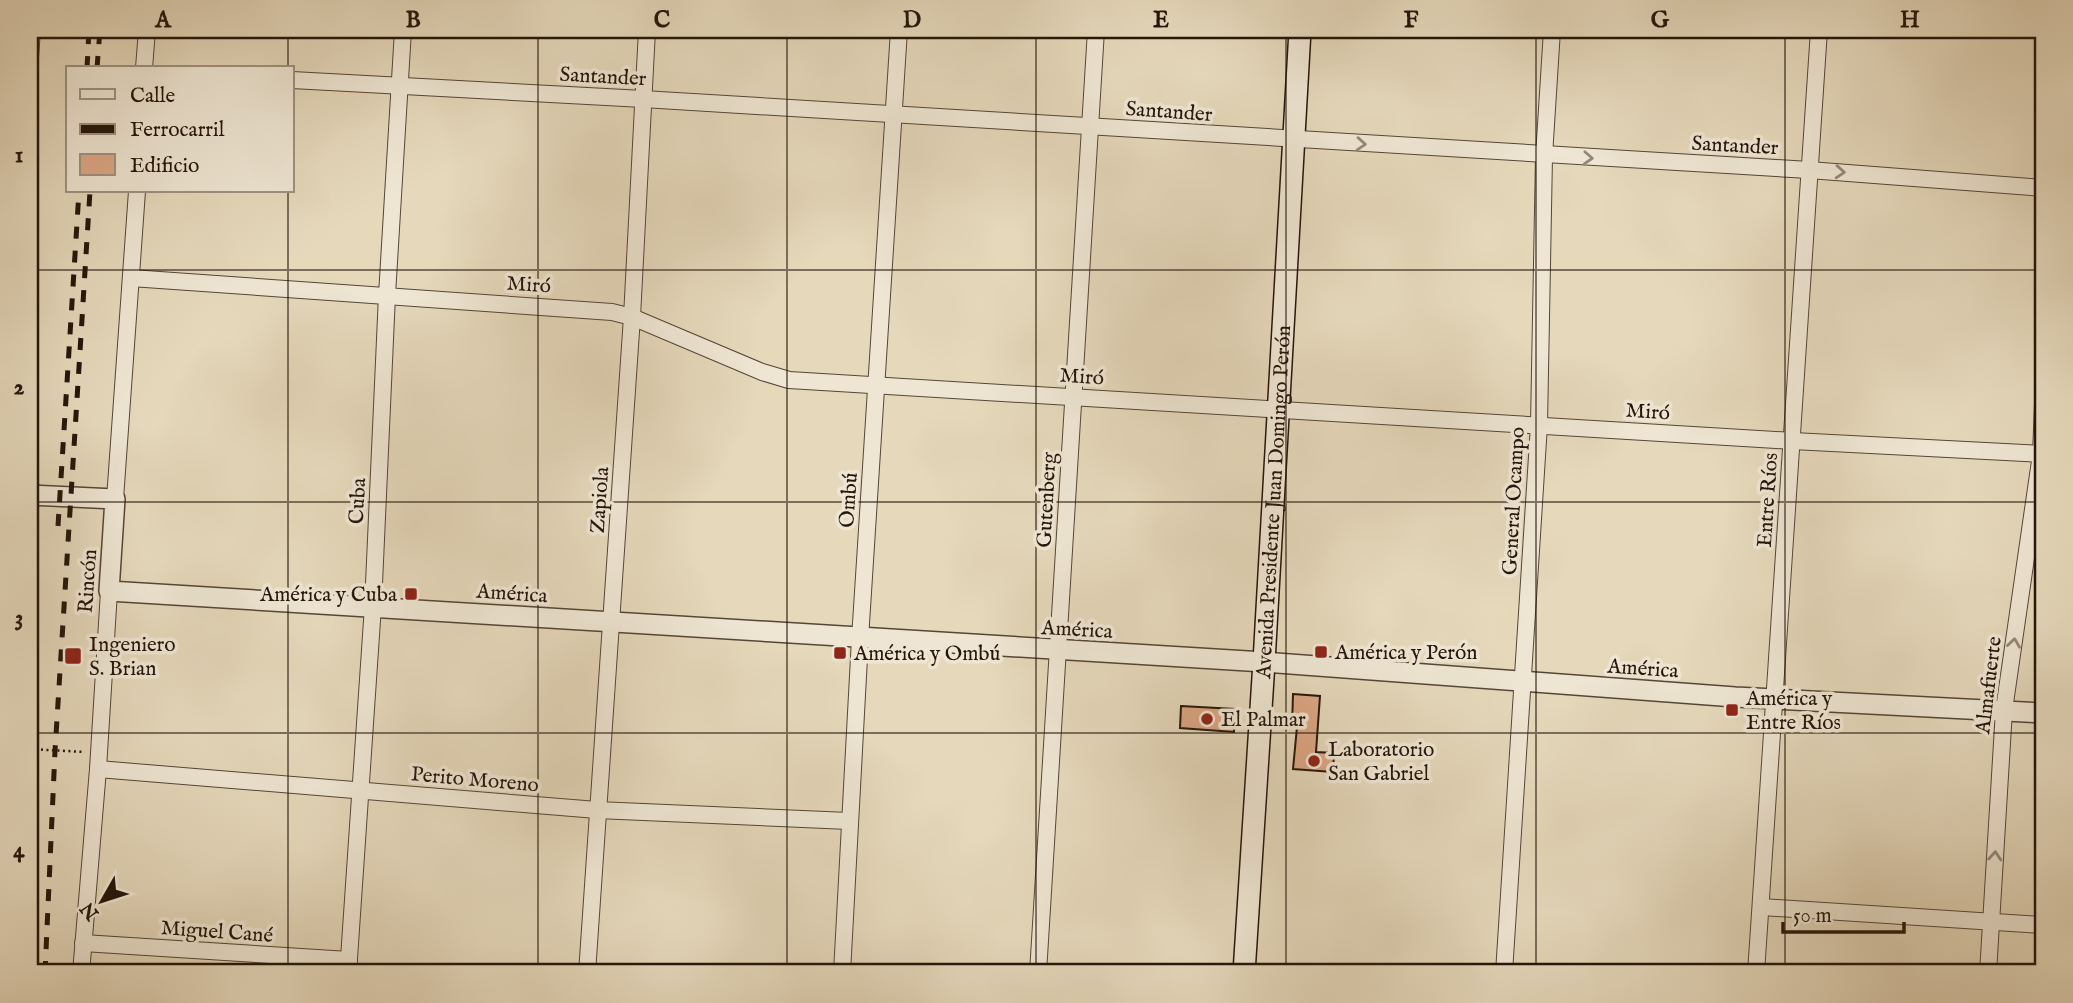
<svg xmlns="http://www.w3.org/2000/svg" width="2073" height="1003" viewBox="0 0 2073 1003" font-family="'IM FELL English',serif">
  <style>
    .building { fill: #dda684; stroke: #25150b; stroke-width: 2 }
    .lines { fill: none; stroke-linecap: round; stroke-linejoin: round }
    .minor-casing { stroke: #554637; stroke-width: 18 }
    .tertiary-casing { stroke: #554637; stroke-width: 22 }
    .secondary-casing { stroke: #25150b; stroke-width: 24 }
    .path { stroke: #25150b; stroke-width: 2.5; stroke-dasharray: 2 3.5; stroke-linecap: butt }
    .minor { stroke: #eee6d3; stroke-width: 16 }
    .tertiary { stroke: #eee6d3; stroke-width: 19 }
    .secondary { stroke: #eee6d3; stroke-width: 21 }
    .rail { stroke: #25150b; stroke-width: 5; stroke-dasharray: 12 12; stroke-linecap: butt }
    .oneway { stroke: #948879 }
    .grid { fill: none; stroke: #25150b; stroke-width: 2; stroke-opacity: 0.55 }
    .poi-dot { fill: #8f2418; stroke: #eee6d3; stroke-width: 2.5 }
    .labels { text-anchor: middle; stroke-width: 7; stroke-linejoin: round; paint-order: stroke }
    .street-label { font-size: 21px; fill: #25150b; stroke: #eee6d3 }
    .poi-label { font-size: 21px; fill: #25150b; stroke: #eee6d3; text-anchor: start }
    .neatline { fill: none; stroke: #25150b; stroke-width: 2.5 }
    .grid-label { font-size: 23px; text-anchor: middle; font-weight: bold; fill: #25150b }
  </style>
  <rect width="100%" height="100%" fill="#e5d8bb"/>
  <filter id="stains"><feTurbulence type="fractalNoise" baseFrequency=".00286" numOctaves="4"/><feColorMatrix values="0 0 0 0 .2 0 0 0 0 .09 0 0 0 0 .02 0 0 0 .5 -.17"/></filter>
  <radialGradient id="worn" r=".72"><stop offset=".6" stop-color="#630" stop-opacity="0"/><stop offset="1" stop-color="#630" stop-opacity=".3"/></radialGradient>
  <g class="building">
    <path d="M 1293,694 L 1320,696 L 1316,752 L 1334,753 L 1333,772 L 1293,769 L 1297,727 L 1292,727 Z"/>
    <path d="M 1181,706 L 1235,709 L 1234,732 L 1180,728 Z"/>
  </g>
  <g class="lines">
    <defs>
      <g id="minor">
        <path d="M 30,57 L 32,30"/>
        <path d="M 144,68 L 147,30"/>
        <path d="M 292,80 L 643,99 L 1809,170 L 2043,188"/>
        <path d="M 131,278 L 612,312 L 632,317 L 762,372 L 789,380 L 1793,441 L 2043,454"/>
        <path d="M 115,499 L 137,191"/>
        <path d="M 98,769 L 597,810 L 849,821"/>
        <path d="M 1762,907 L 2043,925"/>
        <path d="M 83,943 L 349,960"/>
        <path d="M 81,973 L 98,769 L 109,591"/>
        <path d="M 348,973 L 373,606 L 387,295 L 403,30"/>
        <path d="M 587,973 L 632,317 L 647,30"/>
        <path d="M 842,973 L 860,639 L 899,30"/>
        <path d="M 1038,973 L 1096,30"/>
        <path d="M 1504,973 L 1539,425 L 1544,156 L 1552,30"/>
        <path d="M 1756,973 L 1819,30"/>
        <path d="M 1988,973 L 2004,710 L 2041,454 L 2043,404"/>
      </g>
      <path id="tertiary" d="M 30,495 L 115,499 L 109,591 L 1264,662 L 1735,697 L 2043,713"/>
      <g id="secondary">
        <path id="s1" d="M 1244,973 L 1264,662 L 1300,30"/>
      </g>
    </defs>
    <use href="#minor" class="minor-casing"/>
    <use href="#tertiary" class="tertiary-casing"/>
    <use href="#secondary" class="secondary-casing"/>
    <path class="path" d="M 30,749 L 85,752"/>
    <use href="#minor" class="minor"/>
    <use href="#tertiary" class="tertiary"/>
    <use href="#secondary" class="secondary"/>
    <g class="rail">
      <path d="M 87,68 L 89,30"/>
      <path d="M 97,68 L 100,30"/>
      <path d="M 58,526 L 79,191"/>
      <path d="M 45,973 L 55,751 L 90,191"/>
    </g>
  </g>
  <defs><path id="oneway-chevron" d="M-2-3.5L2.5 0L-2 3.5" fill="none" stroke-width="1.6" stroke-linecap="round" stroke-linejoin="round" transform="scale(1.75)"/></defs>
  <g class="oneway">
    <use href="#oneway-chevron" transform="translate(1361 144) rotate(4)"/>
    <use href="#oneway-chevron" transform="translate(1588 158) rotate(3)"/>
    <use href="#oneway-chevron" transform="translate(1840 172) rotate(4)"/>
    <use href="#oneway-chevron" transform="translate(2014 643) rotate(-82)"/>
    <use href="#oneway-chevron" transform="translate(1995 856) rotate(-86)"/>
  </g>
  <path class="grid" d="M 288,30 L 288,68M 538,30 L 538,973M 787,30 L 787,973M 1036,30 L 1036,973M 1286,30 L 1286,973M 1536,30 L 1536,973M 1785,30 L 1785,973M 288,191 L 288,973M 30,270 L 2043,270M 30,502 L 2043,502M 30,733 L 2043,733"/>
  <g class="poi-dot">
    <rect x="404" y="587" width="14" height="14" rx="3.5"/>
    <rect x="1314" y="645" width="14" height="14" rx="3.5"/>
    <rect x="833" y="646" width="14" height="14" rx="3.5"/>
    <rect x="64" y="647" width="18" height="18" rx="3.5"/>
    <rect x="1725" y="703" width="14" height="14" rx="3.5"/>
    <circle cx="1207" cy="719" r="7"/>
    <circle cx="1314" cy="761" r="7"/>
  </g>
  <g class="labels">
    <g class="street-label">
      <text transform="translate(603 76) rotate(3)" y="7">Santander</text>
      <text transform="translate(1169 111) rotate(4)" y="7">Santander</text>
      <text transform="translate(1735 145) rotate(3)" y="7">Santander</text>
      <text transform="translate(529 284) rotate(4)" y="7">Miró</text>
      <text transform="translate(1082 376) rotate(4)" y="7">Miró</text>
      <text transform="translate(1648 411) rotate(4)" y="7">Miró</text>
      <text transform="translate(599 500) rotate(-86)" y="7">Zapiola</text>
      <text transform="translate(848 500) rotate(-86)" y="7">Ombú</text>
      <text transform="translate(1046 500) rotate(-87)" y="7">Gutenberg</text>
      <text transform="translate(1767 500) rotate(-86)" y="7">Entre Ríos</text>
      <text transform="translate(357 501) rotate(-87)" y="7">Cuba</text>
      <text transform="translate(1513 501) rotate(-87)" y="7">General Ocampo</text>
      <text dy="7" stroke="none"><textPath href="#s1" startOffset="472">Avenida Presidente Juan Domingo Perón</textPath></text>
      <text transform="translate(87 581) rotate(-86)" y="7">Rincón</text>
      <text transform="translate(512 593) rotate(4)" y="7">América</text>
      <text transform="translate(1077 629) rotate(3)" y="7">América</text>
      <text transform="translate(1643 668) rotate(4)" y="7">América</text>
      <text transform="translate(1988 685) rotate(-83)" y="7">Almafuerte</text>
      <text transform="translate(475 779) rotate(5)" y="7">Perito Moreno</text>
      <text transform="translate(217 931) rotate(4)" y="7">Miguel Cané</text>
    </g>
    <g class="poi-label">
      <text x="397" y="601" text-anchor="end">América y Cuba</text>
      <text x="89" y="651">Ingeniero<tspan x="89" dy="24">S. Brian</tspan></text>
      <text x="1335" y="659">América y Perón</text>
      <text x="854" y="660">América y Ombú</text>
      <text x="1746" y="705">América y<tspan x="1746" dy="24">Entre Ríos</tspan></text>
      <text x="1221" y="726">El Palmar</text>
      <text x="1328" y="756">Laboratorio<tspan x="1328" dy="24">San Gabriel</tspan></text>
    </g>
  </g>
  <rect width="2073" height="1003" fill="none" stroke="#e5d8bb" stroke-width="77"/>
  <rect x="66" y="66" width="228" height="126" fill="#eee6d3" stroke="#9e9283" stroke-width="2"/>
  <rect x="80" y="89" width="35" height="10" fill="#eee6d3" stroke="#9e9283" stroke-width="2"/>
  <text x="130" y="102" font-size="21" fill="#25150b">Calle</text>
  <rect x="80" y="124" width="35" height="10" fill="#25150b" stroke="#9e9283" stroke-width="2"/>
  <text x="130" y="136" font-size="21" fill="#25150b">Ferrocarril</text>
  <rect x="80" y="154" width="35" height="21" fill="#dda684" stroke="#9e9283" stroke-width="2"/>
  <text x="130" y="172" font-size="21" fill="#25150b">Edificio</text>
  <g transform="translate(102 901) rotate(231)" stroke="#eee6d3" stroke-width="5" paint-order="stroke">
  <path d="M0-5L12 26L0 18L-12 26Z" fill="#25150b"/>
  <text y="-10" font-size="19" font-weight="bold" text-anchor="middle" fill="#25150b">N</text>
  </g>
  <path d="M1783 922v10h121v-10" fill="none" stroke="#25150b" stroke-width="3.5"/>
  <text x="1793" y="922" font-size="21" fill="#25150b" stroke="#eee6d3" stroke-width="5" paint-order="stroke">50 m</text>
  <rect x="38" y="38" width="1997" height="926" class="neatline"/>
  <g class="grid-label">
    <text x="163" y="27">A</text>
    <text x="413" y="27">B</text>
    <text x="662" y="27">C</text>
    <text x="912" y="27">D</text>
    <text x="1161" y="27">E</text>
    <text x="1411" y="27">F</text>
    <text x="1660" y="27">G</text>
    <text x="1910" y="27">H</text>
    <text x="19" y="162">1</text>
    <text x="19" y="394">2</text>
    <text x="19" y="625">3</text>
    <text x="19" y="857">4</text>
  </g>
  <rect width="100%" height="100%" filter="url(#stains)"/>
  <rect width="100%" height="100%" fill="url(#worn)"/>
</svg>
